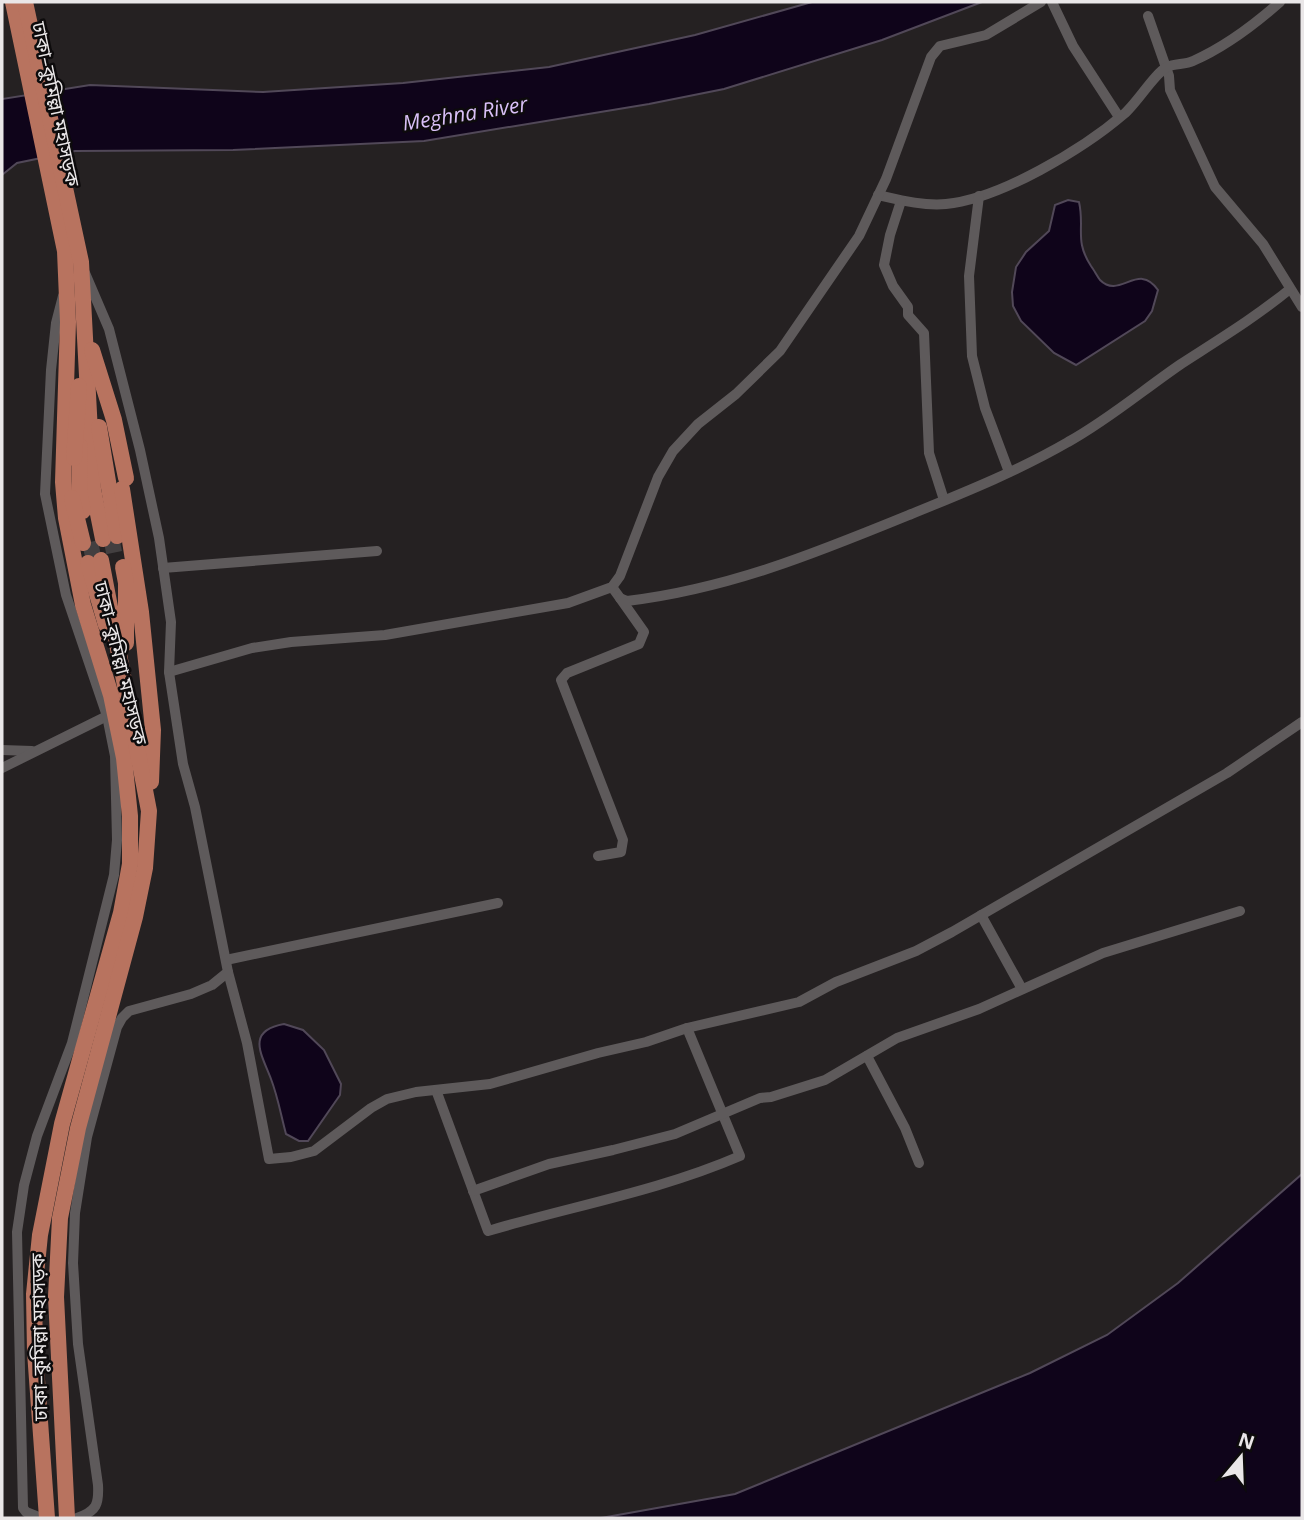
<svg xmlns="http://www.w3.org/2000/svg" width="1304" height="1520" viewBox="0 0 1304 1520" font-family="'Open Sans','Noto Sans Bengali',sans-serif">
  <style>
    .water { fill: #0f041a; stroke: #514858; stroke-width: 2 }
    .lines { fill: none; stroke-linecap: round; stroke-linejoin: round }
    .highway-tunnel { stroke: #433f40; stroke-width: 16; stroke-dasharray: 16 8; stroke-linecap: butt }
    .minor { stroke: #5e5a5b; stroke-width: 10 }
    .highway { stroke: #b8735f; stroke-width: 16 }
    .labels { text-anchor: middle; stroke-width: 5; stroke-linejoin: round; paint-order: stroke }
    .street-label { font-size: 19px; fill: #eae7e8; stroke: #0d0b0c }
    .water-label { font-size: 21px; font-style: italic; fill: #d9c0f7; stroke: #0d0b0c }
  </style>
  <rect width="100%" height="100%" fill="#252122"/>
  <g class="water">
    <path d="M 812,2 L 982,2 L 882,40 L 724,89 L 649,104 L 424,141 L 233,150 L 75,151 L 17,163 L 2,175 L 2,99 L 90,85 L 263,92 L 403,83 L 549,67 L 695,35 Z"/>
    <path d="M 1068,200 L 1079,202 C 1085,228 1074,240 1091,266 C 1094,270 1097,276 1100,280 C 1120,300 1138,261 1158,290 L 1152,311 L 1145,321 L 1076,365 L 1054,353 L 1021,321 L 1013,306 L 1012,292 L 1016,267 L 1026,252 L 1049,231 L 1055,205 Z"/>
    <path d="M 284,1024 L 303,1030 L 324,1050 L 341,1084 L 340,1095 L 308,1141 L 299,1141 L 286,1134 C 281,1116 278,1097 271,1079 C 262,1055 245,1031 284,1024 Z"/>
    <path d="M 1302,1174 L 1302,1518 L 601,1518 L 735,1494 L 1030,1373 L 1107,1335 L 1178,1283 Z"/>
  </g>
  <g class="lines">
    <g class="highway-tunnel">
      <path d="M 111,537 L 115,557"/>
      <path d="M 90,542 L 94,561"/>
    </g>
    <g class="minor">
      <path d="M 1052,2 L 1073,46 L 1119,117"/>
      <path d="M 1148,16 L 1169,76 L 1170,90 L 1215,187 L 1263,244 L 1302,307"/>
      <path d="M 878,195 C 900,200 923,206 946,204 C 1000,199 1083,149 1124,114 C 1137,103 1155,73 1167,67 C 1175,63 1185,65 1193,61 C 1225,47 1254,25 1280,2"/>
      <path d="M 979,196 L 969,276 L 972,356 L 985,408 L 1009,472"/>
      <path d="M 901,201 L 890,235 L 884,265 L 893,286 L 908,307 L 908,315 L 924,333 L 929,453 L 944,500"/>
      <path d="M 163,568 L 377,551"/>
      <path d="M 612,587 L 620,598 L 627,601 C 728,589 816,553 909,515 C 963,493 1018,471 1068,442 C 1108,420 1143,390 1181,364 C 1218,340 1256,317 1290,289"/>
      <path d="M 169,672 L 252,648 L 291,642 L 385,635 L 568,603 L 612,587 L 620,576 L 658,477 L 673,451 L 698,424 L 736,394 L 780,351 L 859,236 L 886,179 L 931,57 L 940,46 L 986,35 L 1041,2"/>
      <path d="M 2,750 L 32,751"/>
      <path d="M 2,768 L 107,716"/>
      <path d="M 598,856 L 621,852 L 623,840 L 561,680 L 567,673 L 639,644 L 644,632 L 620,598"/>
      <path d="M 981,915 L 1022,989"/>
      <path d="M 226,960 L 498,903"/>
      <path d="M 228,972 L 247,1043 L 269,1159 L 291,1157 L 314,1151 L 371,1108 L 387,1099 L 416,1092 L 490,1084 L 598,1053 L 646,1042 L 687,1028 L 799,1002 L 836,982 L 916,951 L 952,932 L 1227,773 L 1302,722"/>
      <path d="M 867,1056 L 905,1128 L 919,1163"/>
      <path d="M 436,1090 L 488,1231 C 572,1206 659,1191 740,1156 L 687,1028"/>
      <path d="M 473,1191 L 549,1164 L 613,1150 L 675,1134 L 760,1098 L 771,1097 L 825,1080 L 897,1038 L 979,1009 L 1103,953 L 1240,911"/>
      <path d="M 41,1518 L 26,1512 L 23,1508 L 17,1232 L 24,1185 L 37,1136 L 72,1043 L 114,875 L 117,840 L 115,756 L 107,716 L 66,595 L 45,494 L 51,370 L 56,323 L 63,296"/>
      <path d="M 77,1518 C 97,1511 99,1504 98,1485 L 78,1344 L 73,1263 L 75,1213 L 87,1137 L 117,1027 L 122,1018 L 129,1011 L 191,994 L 212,985 L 228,972 L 195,807 L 183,764 L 169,672 L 171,622 L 159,538 L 140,450 L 109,329 L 85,273"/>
    </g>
    <g class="highway">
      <path d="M 13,2 L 65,251 L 68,322 L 63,482 L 66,518 L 83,605 L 111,695 L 124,758 L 130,816 L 130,864 L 121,913 L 62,1124 L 40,1235 L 34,1294 L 35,1352 L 47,1518"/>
      <path d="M 25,2 L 81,262 L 93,489 L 103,539"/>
      <path d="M 92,350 L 114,420 L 126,478"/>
      <path d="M 99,427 L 117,536"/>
      <path d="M 80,446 L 79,492 L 83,511"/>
      <path d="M 74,458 L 79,386"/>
      <path d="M 122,489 L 141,612 L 153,730 L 151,782"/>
      <path d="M 72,498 L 83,543"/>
      <path d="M 88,563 L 106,625"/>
      <path d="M 123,567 L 126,583 L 126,643"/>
      <path d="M 67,1518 L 56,1297 L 60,1218 L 78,1128 L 135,917 L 145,868 L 149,811 L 101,560"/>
    </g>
  </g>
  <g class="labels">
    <g class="street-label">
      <text transform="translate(56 104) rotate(78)" y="7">ঢাকা–কুমিল্লা মহাসড়ক</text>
      <text transform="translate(121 663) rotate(76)" y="7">ঢাকা–কুমিল্লা মহাসড়ক</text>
      <text transform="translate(39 1337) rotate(-91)" y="7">ঢাকা–কুমিল্লা মহাসড়ক</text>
    </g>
    <g class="water-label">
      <text transform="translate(465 114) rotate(-9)" y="7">Meghna River</text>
    </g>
  </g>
  <rect width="1304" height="1520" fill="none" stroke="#eae7e8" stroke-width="7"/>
  <g transform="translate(1241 1457) rotate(19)" stroke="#0d0b0c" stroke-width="5" paint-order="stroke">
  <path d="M0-5L12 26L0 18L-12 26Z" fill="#eae7e8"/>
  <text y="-10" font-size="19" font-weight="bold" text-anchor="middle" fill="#eae7e8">N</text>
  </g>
</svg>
